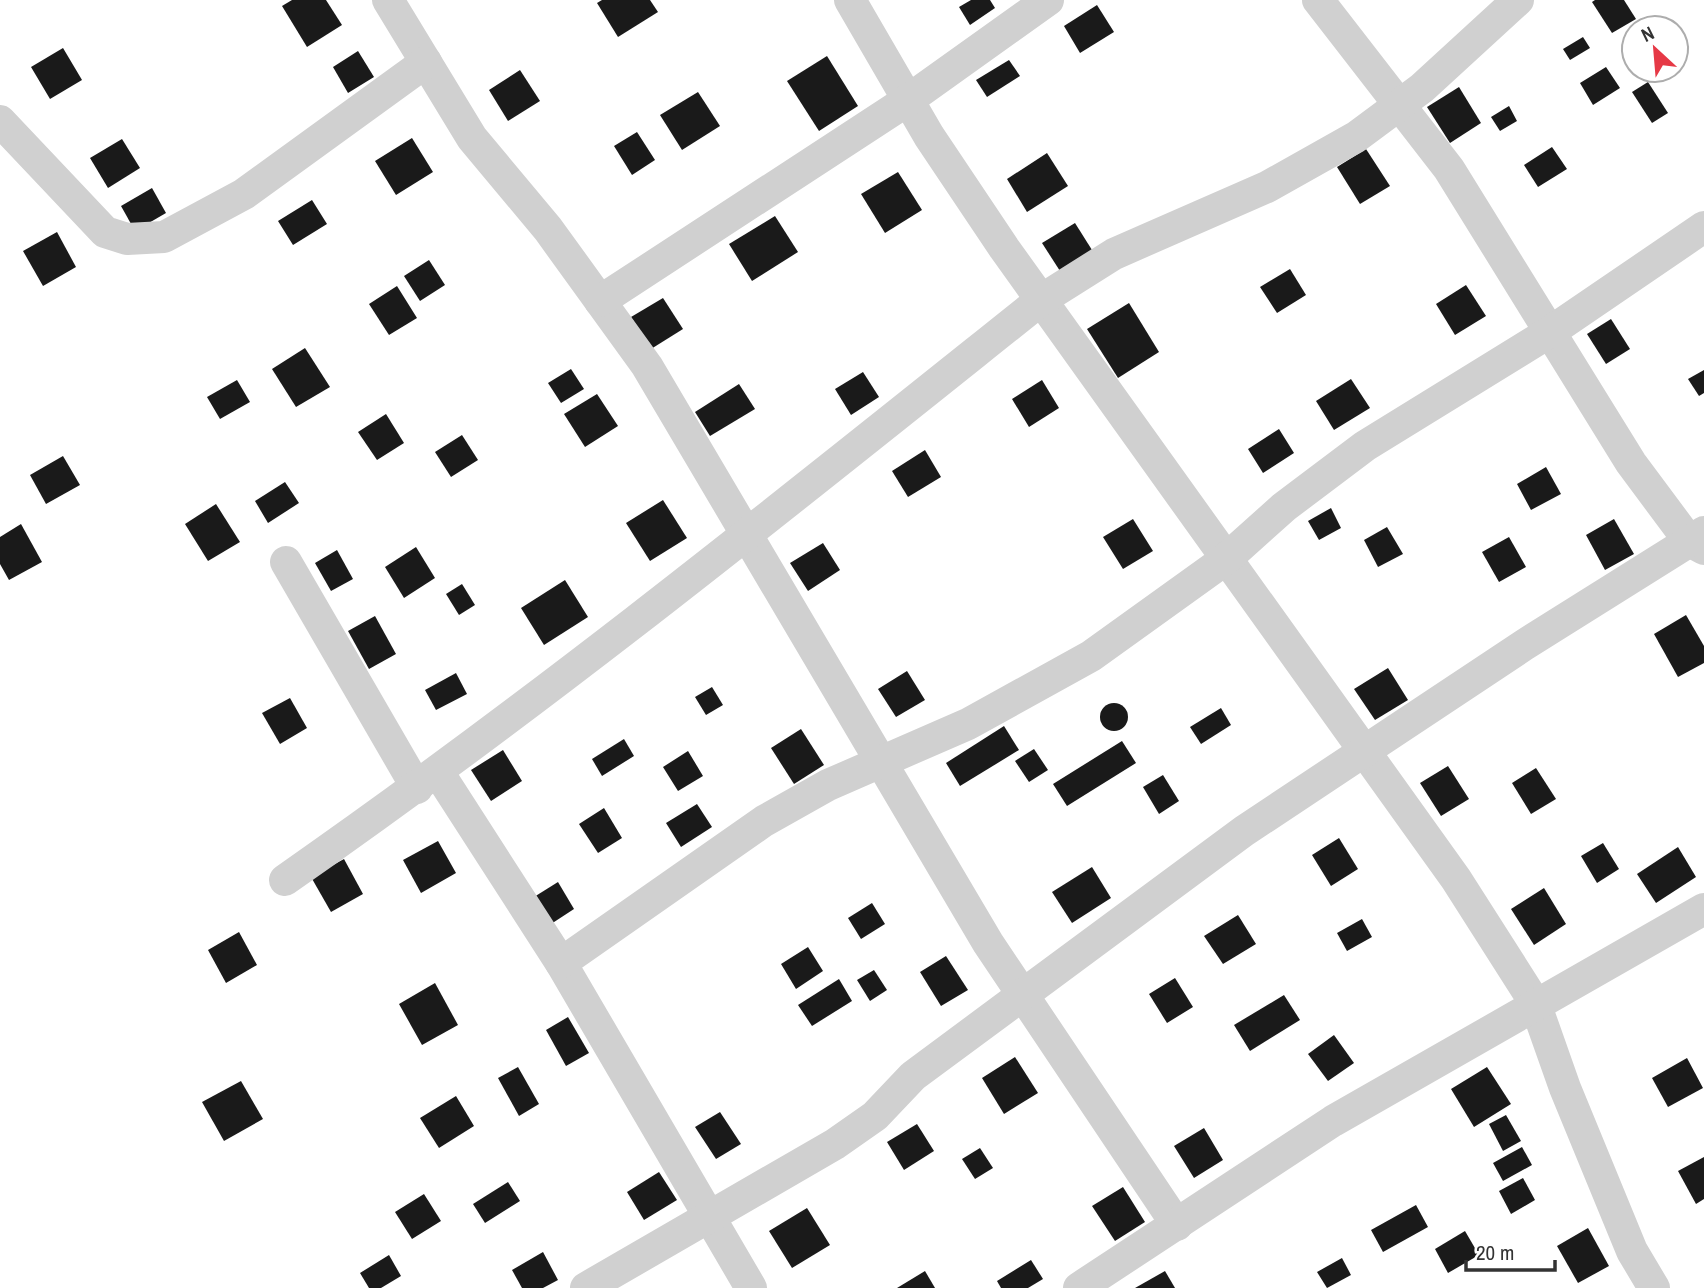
<svg xmlns="http://www.w3.org/2000/svg" width="1704" height="1288" viewBox="0 0 1704 1288" font-family="'Archivo Narrow',sans-serif">
  <style>
    .building { fill: #1a1a1a }
    .lines { fill: none; stroke-linecap: round; stroke-linejoin: round }
    .street { stroke: #d0d0d0; stroke-width: 32 }
  </style>
  <rect width="100%" height="100%" fill="#fff"/>
  <g class="building">
    <path d="M 292,0 L 326,0 L 342,25 L 307,47 L 282,6 Z"/>
    <path d="M 602,0 L 650,0 L 658,12 L 618,37 L 597,3 Z"/>
    <path d="M 971,0 L 990,0 L 995,8 L 970,25 L 959,7 Z"/>
    <path d="M 1595,0 L 1624,0 L 1636,19 L 1612,33 L 1592,2 Z"/>
    <path d="M 1097,5 L 1114,32 L 1080,53 L 1064,26 Z"/>
    <path d="M 1583,37 L 1590,48 L 1570,60 L 1563,49 Z"/>
    <path d="M 63,48 L 82,80 L 50,99 L 31,67 Z"/>
    <path d="M 358,51 L 374,77 L 348,93 L 333,67 Z"/>
    <path d="M 827,56 L 858,106 L 819,131 L 787,81 Z"/>
    <path d="M 1009,60 L 1020,76 L 987,97 L 976,80 Z"/>
    <path d="M 1606,67 L 1620,88 L 1593,105 L 1580,83 Z"/>
    <path d="M 520,70 L 540,101 L 508,121 L 489,90 Z"/>
    <path d="M 1648,82 L 1668,113 L 1652,123 L 1632,92 Z"/>
    <path d="M 1459,87 L 1481,123 L 1450,143 L 1427,107 Z"/>
    <path d="M 698,92 L 720,126 L 682,150 L 660,115 Z"/>
    <path d="M 1509,106 L 1517,121 L 1500,131 L 1491,117 Z"/>
    <path d="M 637,132 L 655,160 L 632,175 L 614,146 Z"/>
    <path d="M 412,138 L 433,172 L 396,195 L 375,161 Z"/>
    <path d="M 122,139 L 140,168 L 108,188 L 90,158 Z"/>
    <path d="M 1552,147 L 1567,169 L 1538,187 L 1524,165 Z"/>
    <path d="M 1366,149 L 1390,186 L 1360,204 L 1337,167 Z"/>
    <path d="M 1047,153 L 1068,186 L 1027,212 L 1007,179 Z"/>
    <path d="M 898,172 L 922,210 L 885,233 L 861,194 Z"/>
    <path d="M 152,188 L 166,213 L 135,231 L 121,206 Z"/>
    <path d="M 312,200 L 327,224 L 293,245 L 278,221 Z"/>
    <path d="M 775,216 L 798,252 L 752,281 L 729,244 Z"/>
    <path d="M 1075,223 L 1092,250 L 1060,271 L 1042,243 Z"/>
    <path d="M 57,232 L 76,267 L 43,286 L 23,251 Z"/>
    <path d="M 429,260 L 445,285 L 420,301 L 404,276 Z"/>
    <path d="M 1290,269 L 1306,295 L 1277,313 L 1260,287 Z"/>
    <path d="M 1466,285 L 1486,316 L 1455,335 L 1436,304 Z"/>
    <path d="M 397,286 L 417,318 L 389,335 L 369,304 Z"/>
    <path d="M 663,298 L 683,329 L 651,349 L 631,317 Z"/>
    <path d="M 1129,303 L 1159,352 L 1118,378 L 1087,329 Z"/>
    <path d="M 1611,319 L 1630,349 L 1606,364 L 1587,334 Z"/>
    <path d="M 305,348 L 330,387 L 296,407 L 272,369 Z"/>
    <path d="M 571,369 L 584,389 L 561,403 L 548,383 Z"/>
    <path d="M 1704,370 L 1704,393 L 1699,396 L 1688,379 Z"/>
    <path d="M 863,372 L 879,397 L 851,415 L 835,389 Z"/>
    <path d="M 1351,379 L 1370,408 L 1334,430 L 1316,401 Z"/>
    <path d="M 237,380 L 250,402 L 220,419 L 207,397 Z"/>
    <path d="M 1042,380 L 1059,408 L 1029,427 L 1012,399 Z"/>
    <path d="M 739,384 L 755,409 L 710,436 L 695,412 Z"/>
    <path d="M 597,394 L 618,426 L 585,447 L 564,414 Z"/>
    <path d="M 386,414 L 404,443 L 377,460 L 358,432 Z"/>
    <path d="M 1279,429 L 1294,453 L 1263,473 L 1248,449 Z"/>
    <path d="M 462,435 L 478,460 L 451,477 L 435,452 Z"/>
    <path d="M 925,450 L 941,477 L 908,497 L 892,471 Z"/>
    <path d="M 63,456 L 80,485 L 46,504 L 30,475 Z"/>
    <path d="M 1546,467 L 1561,494 L 1531,510 L 1517,484 Z"/>
    <path d="M 285,482 L 299,503 L 268,523 L 255,501 Z"/>
    <path d="M 663,500 L 687,538 L 650,561 L 626,523 Z"/>
    <path d="M 216,504 L 240,542 L 208,561 L 185,524 Z"/>
    <path d="M 1331,508 L 1341,528 L 1319,540 L 1308,521 Z"/>
    <path d="M 1133,519 L 1153,551 L 1123,569 L 1103,537 Z"/>
    <path d="M 1614,519 L 1634,554 L 1605,570 L 1586,535 Z"/>
    <path d="M 21,524 L 42,562 L 9,580 L 0,564 L 0,537 Z"/>
    <path d="M 1387,527 L 1403,554 L 1378,567 L 1364,540 Z"/>
    <path d="M 1509,537 L 1526,567 L 1499,582 L 1482,552 Z"/>
    <path d="M 823,543 L 840,570 L 808,591 L 790,563 Z"/>
    <path d="M 416,547 L 435,578 L 404,598 L 385,567 Z"/>
    <path d="M 337,550 L 353,579 L 331,591 L 315,563 Z"/>
    <path d="M 565,580 L 588,617 L 544,645 L 521,608 Z"/>
    <path d="M 462,584 L 475,605 L 459,615 L 446,594 Z"/>
    <path d="M 1686,615 L 1704,646 L 1704,663 L 1678,677 L 1654,634 Z"/>
    <path d="M 375,616 L 396,654 L 369,669 L 348,631 Z"/>
    <path d="M 1388,668 L 1408,700 L 1375,720 L 1354,689 Z"/>
    <path d="M 907,671 L 925,700 L 896,717 L 878,689 Z"/>
    <path d="M 456,673 L 467,694 L 436,710 L 425,690 Z"/>
    <path d="M 712,687 L 723,705 L 706,715 L 695,697 Z"/>
    <path d="M 290,698 L 307,728 L 280,744 L 262,713 Z"/>
    <circle cx="1114" cy="717" r="14"/>
    <path d="M 1221,708 L 1231,725 L 1201,744 L 1190,727 Z"/>
    <path d="M 1004,726 L 1019,750 L 960,786 L 946,763 Z"/>
    <path d="M 801,729 L 824,765 L 794,784 L 771,748 Z"/>
    <path d="M 624,739 L 634,756 L 602,776 L 592,759 Z"/>
    <path d="M 1122,741 L 1136,763 L 1067,806 L 1053,784 Z"/>
    <path d="M 1034,749 L 1048,770 L 1029,782 L 1015,761 Z"/>
    <path d="M 503,750 L 522,781 L 491,801 L 471,770 Z"/>
    <path d="M 688,751 L 703,776 L 678,791 L 663,767 Z"/>
    <path d="M 1448,766 L 1469,799 L 1441,816 L 1420,783 Z"/>
    <path d="M 1536,768 L 1556,799 L 1531,814 L 1512,783 Z"/>
    <path d="M 1163,775 L 1179,801 L 1159,814 L 1143,787 Z"/>
    <path d="M 697,804 L 712,827 L 681,847 L 666,823 Z"/>
    <path d="M 604,808 L 622,838 L 598,853 L 579,824 Z"/>
    <path d="M 1339,838 L 1358,869 L 1331,886 L 1312,855 Z"/>
    <path d="M 438,841 L 456,873 L 421,893 L 403,860 Z"/>
    <path d="M 1603,843 L 1619,869 L 1597,883 L 1581,856 Z"/>
    <path d="M 1678,847 L 1696,877 L 1656,903 L 1637,874 Z"/>
    <path d="M 344,859 L 363,894 L 331,912 L 311,877 Z"/>
    <path d="M 1092,867 L 1111,898 L 1072,923 L 1052,892 Z"/>
    <path d="M 558,882 L 574,909 L 551,924 L 534,897 Z"/>
    <path d="M 1544,888 L 1566,924 L 1534,945 L 1511,909 Z"/>
    <path d="M 872,903 L 885,924 L 861,939 L 848,918 Z"/>
    <path d="M 1238,915 L 1256,944 L 1223,964 L 1204,936 Z"/>
    <path d="M 1362,919 L 1372,937 L 1347,951 L 1337,933 Z"/>
    <path d="M 239,932 L 257,965 L 226,983 L 208,950 Z"/>
    <path d="M 808,947 L 823,971 L 796,989 L 781,964 Z"/>
    <path d="M 946,956 L 968,990 L 941,1006 L 920,972 Z"/>
    <path d="M 874,970 L 887,990 L 870,1001 L 857,980 Z"/>
    <path d="M 1175,978 L 1193,1007 L 1167,1023 L 1149,994 Z"/>
    <path d="M 839,979 L 852,1001 L 812,1026 L 798,1005 Z"/>
    <path d="M 435,983 L 458,1025 L 422,1045 L 399,1004 Z"/>
    <path d="M 1284,995 L 1300,1020 L 1250,1051 L 1234,1025 Z"/>
    <path d="M 568,1017 L 589,1053 L 566,1066 L 546,1030 Z"/>
    <path d="M 1334,1035 L 1354,1063 L 1328,1081 L 1308,1054 Z"/>
    <path d="M 1015,1057 L 1038,1093 L 1004,1114 L 982,1078 Z"/>
    <path d="M 1687,1058 L 1703,1088 L 1668,1107 L 1652,1078 Z"/>
    <path d="M 518,1067 L 539,1104 L 519,1116 L 498,1078 Z"/>
    <path d="M 1487,1067 L 1511,1104 L 1474,1127 L 1451,1089 Z"/>
    <path d="M 241,1081 L 263,1119 L 224,1141 L 202,1102 Z"/>
    <path d="M 456,1096 L 474,1126 L 439,1148 L 420,1118 Z"/>
    <path d="M 720,1112 L 741,1144 L 716,1159 L 695,1127 Z"/>
    <path d="M 1506,1115 L 1521,1141 L 1503,1151 L 1489,1124 Z"/>
    <path d="M 917,1124 L 934,1151 L 904,1170 L 887,1142 Z"/>
    <path d="M 1204,1128 L 1223,1160 L 1194,1178 L 1174,1146 Z"/>
    <path d="M 1522,1147 L 1532,1165 L 1503,1181 L 1493,1163 Z"/>
    <path d="M 980,1148 L 993,1168 L 975,1179 L 962,1159 Z"/>
    <path d="M 1704,1157 L 1704,1199 L 1696,1204 L 1678,1171 Z"/>
    <path d="M 659,1172 L 677,1200 L 644,1220 L 627,1192 Z"/>
    <path d="M 1523,1178 L 1535,1200 L 1511,1214 L 1499,1191 Z"/>
    <path d="M 508,1182 L 520,1201 L 485,1223 L 473,1204 Z"/>
    <path d="M 1123,1187 L 1145,1222 L 1115,1241 L 1092,1206 Z"/>
    <path d="M 424,1194 L 441,1221 L 412,1239 L 395,1212 Z"/>
    <path d="M 1416,1205 L 1428,1227 L 1383,1252 L 1371,1230 Z"/>
    <path d="M 807,1208 L 830,1245 L 792,1268 L 769,1231 Z"/>
    <path d="M 1588,1228 L 1609,1266 L 1578,1283 L 1557,1246 Z"/>
    <path d="M 1465,1231 L 1479,1255 L 1448,1273 L 1435,1249 Z"/>
    <path d="M 543,1252 L 558,1280 L 543,1288 L 522,1288 L 512,1270 Z"/>
    <path d="M 389,1255 L 401,1276 L 381,1288 L 369,1288 L 360,1273 Z"/>
    <path d="M 1342,1258 L 1351,1275 L 1327,1288 L 1317,1272 Z"/>
    <path d="M 1031,1260 L 1043,1279 L 1028,1288 L 1001,1288 L 997,1281 Z"/>
    <path d="M 925,1271 L 935,1288 L 897,1288 Z"/>
    <path d="M 1165,1271 L 1175,1288 L 1135,1288 Z"/>
  </g>
  <g class="lines">
    <g class="street">
      <path d="M 388,0 L 472,138 L 548,229 L 647,366 L 988,943 L 1177,1225"/>
      <path d="M 850,0 L 929,136 L 1004,248 L 1456,879 L 1535,1003 L 1565,1088 L 1632,1251 L 1654,1288"/>
      <path d="M 1318,0 L 1449,169 L 1631,463 L 1689,541 L 1704,549"/>
      <path d="M 0,121 L 105,232 L 127,239 L 164,237 L 244,194 L 426,62"/>
      <path d="M 600,301 L 908,100 L 1048,0"/>
      <path d="M 286,562 L 417,788"/>
      <path d="M 438,772 L 561,963 L 751,1288"/>
      <path d="M 285,880 C 546,698 793,498 1041,300 L 1114,254 L 1267,187 L 1356,137 L 1422,88 L 1518,0"/>
      <path d="M 561,963 L 764,821 L 828,785 L 968,724 L 1091,656 L 1226,559 L 1284,507 L 1365,446 L 1550,332 L 1704,227"/>
      <path d="M 586,1288 L 835,1144 L 875,1116 L 913,1076 L 1244,831 L 1524,645 L 1704,532"/>
      <path d="M 1079,1288 L 1333,1121 L 1704,909"/>
    </g>
  </g>
  <g transform="translate(1655 49) rotate(334)"><circle r="33" fill="#ffffff" stroke="#adadad" stroke-width="2"/>
  <path d="M0-5L12 26L0 18L-12 26Z" fill="#e63946"/>
  <text y="-10" font-size="19" font-weight="bold" text-anchor="middle" fill="#333333">N</text>
  </g>
  <path d="M1466 1260v10h89v-10" fill="none" stroke="#333333" stroke-width="3.5"/>
  <text x="1476" y="1260" font-size="21" fill="#333333" stroke="#ffffff" stroke-width="5" paint-order="stroke">20 m</text>
</svg>
